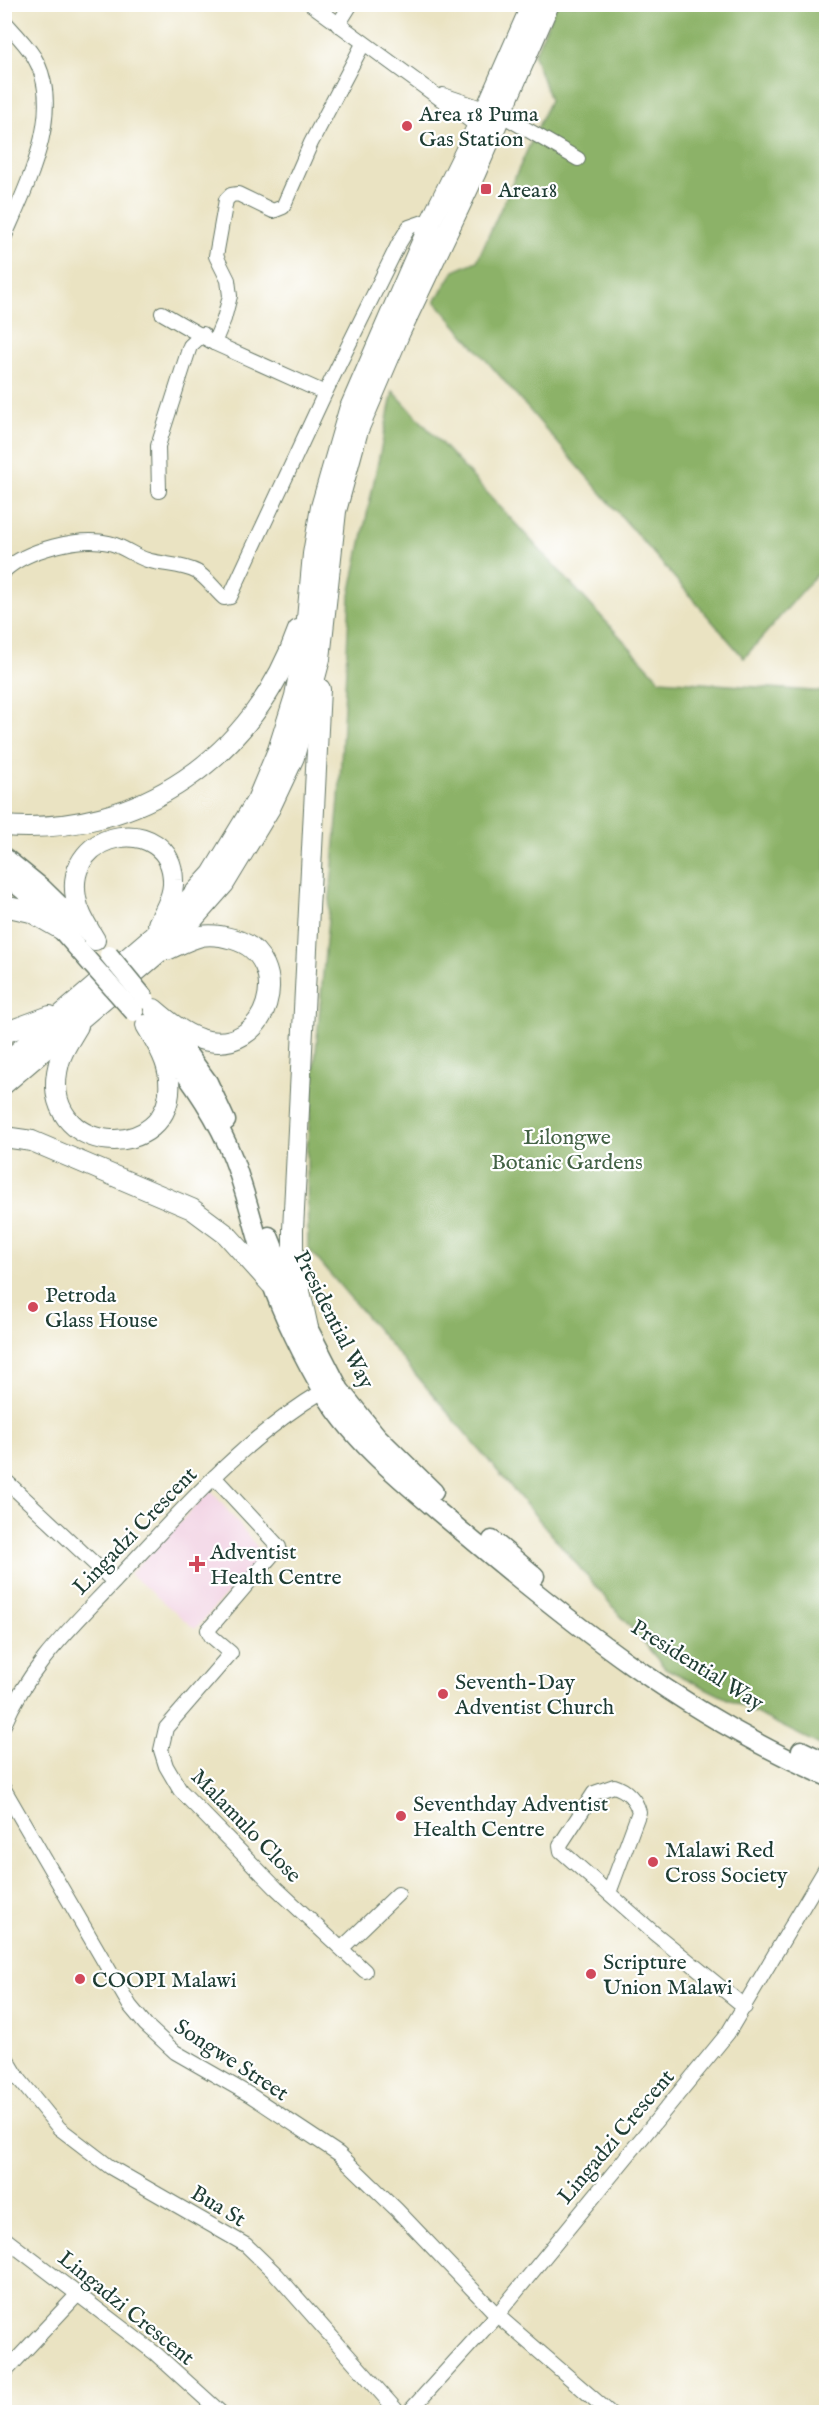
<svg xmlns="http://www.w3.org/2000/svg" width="831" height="2417" viewBox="0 0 831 2417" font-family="'IM FELL English',serif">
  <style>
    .built { fill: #f1d0e2 }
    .forest { fill: #8cb268; stroke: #56784e; stroke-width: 1.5 }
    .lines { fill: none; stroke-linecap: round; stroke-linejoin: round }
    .minor-casing { stroke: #676; stroke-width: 16 }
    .major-casing { stroke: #676; stroke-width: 21 }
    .highway-casing { stroke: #676; stroke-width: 22 }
    .minor { stroke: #fff; stroke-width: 14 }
    .major { stroke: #fff; stroke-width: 18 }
    .highway { stroke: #fff; stroke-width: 20 }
    .major-bridge-casing { stroke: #676; stroke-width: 21; stroke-linecap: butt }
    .major-bridge { stroke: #fff; stroke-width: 18 }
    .poi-dot { fill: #d1495b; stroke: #fff; stroke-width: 2 }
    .labels { text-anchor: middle; stroke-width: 4.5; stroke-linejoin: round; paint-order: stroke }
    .poi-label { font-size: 22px; fill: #1f3d34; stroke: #fff; text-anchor: start }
    .park-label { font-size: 22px; fill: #436245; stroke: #fff }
    .street-label { font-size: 22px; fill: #1f3d34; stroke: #fff }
  </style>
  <rect width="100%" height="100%" fill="#fff"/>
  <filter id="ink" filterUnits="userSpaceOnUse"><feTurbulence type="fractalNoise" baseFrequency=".0167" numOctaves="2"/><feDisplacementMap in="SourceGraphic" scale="12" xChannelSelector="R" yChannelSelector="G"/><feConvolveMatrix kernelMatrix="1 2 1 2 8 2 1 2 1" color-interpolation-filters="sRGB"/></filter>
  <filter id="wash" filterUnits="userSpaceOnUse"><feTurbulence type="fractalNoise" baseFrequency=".008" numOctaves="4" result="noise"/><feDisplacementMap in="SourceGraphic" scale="24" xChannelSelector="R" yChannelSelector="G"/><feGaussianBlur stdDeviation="1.35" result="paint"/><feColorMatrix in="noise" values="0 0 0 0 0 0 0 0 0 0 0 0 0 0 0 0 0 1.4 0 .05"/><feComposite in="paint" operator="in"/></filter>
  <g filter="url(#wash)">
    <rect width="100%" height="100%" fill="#eae3c2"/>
    <path class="built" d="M 211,1490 L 263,1554 L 195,1629 L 130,1574 Z"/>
    <g class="forest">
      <path d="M 556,5 L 826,5 L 826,564 L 744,658 L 435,301 L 454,271 L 477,261 L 550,100 L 534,55 Z"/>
      <path d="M 393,391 L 660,680 L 826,692 L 826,1748 L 665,1668 L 308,1248 L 307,1149 L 339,799 L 350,595 Z"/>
    </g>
  </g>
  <g filter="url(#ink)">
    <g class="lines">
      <defs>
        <g id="minor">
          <path d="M 311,4 L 483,130"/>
          <path d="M 4,21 C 15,33 26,44 34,57 C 66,110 26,187 4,238"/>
          <path d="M 338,25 L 351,4"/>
          <path d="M 443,95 L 502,115 L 578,159"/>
          <path d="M 162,313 L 214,343 L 325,393"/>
          <path d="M 214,343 L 224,319 L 230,296 L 228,280 L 216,256 L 226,200 L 231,195 L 238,194 L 273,211 L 283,207 L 311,143 L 363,44"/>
          <path d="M 159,491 L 158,446 L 190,346 L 203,334"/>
          <path d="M 4,571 C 26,550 79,536 109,543 C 123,546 134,556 147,560 C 163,565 183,564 197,572 C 207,578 215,590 224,598 L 230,597 L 325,393 L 398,245 L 409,227 L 432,219"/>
          <path d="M 214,1477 L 279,1547 L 208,1630 L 211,1636 L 231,1653 L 166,1728 L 161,1750 L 166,1766 L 180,1790 L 276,1888 L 365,1971"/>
          <path d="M 4,1479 L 114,1582"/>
          <path d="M 4,1725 C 29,1666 72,1627 115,1581 C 178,1514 242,1439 323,1391"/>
          <path d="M 4,1789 L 130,2006 L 146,2025 L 175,2052 L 250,2095 L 339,2154 L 397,2210 L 497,2315 L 609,2412"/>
          <path d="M 609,1893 L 639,1812 C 636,1800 627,1790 614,1786 L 594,1793 L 560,1845 L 561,1851 L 654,1933 L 745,2007"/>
          <path d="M 342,1948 L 398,1894"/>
          <path d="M 4,2054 L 19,2079 L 59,2128 L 110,2167 L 246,2245 L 276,2274 L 398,2412"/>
          <path d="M 4,2238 L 156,2354 L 220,2412"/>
          <path d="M 4,2373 L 78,2294"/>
          <path d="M 409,2412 L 497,2315 L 728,2033 L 826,1868"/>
        </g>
        <g id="major">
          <path d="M 4,857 L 42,888 L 87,932"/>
          <path d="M 4,874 L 36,901 L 93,966"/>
          <path d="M 163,1020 L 208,1082 L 226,1121"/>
          <path d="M 159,1040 C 188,1075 217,1116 233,1158 C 248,1198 257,1241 271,1282 C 282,1314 304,1359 322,1389 C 353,1444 411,1488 459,1529 C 574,1626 687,1716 826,1776"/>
          <path d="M 269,1236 L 298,1308 L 340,1390 L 377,1436 L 434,1492"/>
          <path d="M 492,1540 L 535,1576"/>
          <path d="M 801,1750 L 826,1762"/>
        </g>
        <g id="highway">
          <path d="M 4,826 C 139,837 254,756 298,630"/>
          <path d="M 4,906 L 31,912 L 64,931"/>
          <path d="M 95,940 C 87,926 78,913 76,898 C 63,827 171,813 173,880 C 174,895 165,910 158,924"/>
          <path d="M 154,1009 C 168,1021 182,1033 200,1039 C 269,1060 297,957 233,939 C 223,936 211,934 201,936 C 189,939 178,945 167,950"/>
          <path d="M 78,1026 C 71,1038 62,1050 59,1063 C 34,1158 177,1167 169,1079 C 168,1060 155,1041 146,1025"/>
          <path d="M 4,1033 L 50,1016"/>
          <path d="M 4,1064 L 152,937 L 182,907 L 212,874 L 257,800 L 278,750 L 295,696 L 305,641 L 313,554 L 321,507 L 349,410 L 432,219 L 486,109 L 532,4"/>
          <path d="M 4,1084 L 158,953 L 195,917 L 224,884 L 270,808 L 294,757 L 320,659 L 336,511 L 358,430 L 400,332 L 475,174 L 549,4"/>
          <path d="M 4,1137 L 32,1141 L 192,1209 L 227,1235 L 271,1284"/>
          <path d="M 308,1328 L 293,1259 L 293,1230 L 320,689"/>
        </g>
      </defs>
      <use href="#minor" class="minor-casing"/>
      <use href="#major" class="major-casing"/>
      <use href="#highway" class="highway-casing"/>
      <use href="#minor" class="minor"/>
      <use href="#major" class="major"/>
      <use href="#highway" class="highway"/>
      <defs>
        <g id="major-bridge">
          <path d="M 109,955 L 146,1000"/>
          <path d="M 93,966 L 134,1012"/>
        </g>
      </defs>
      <use href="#major-bridge" class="major-bridge-casing"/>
      <use href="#major-bridge" class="major-bridge"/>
    </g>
  </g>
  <g class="poi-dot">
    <circle cx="407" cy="126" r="6"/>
    <rect x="480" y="183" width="12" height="12" rx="3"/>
    <circle cx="33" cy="1307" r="6"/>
    <path d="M194 1555h6v6h6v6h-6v6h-6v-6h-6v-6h6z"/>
    <circle cx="443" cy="1694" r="6"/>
    <circle cx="401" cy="1816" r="6"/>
    <circle cx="653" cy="1862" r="6"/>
    <circle cx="591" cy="1974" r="6"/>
    <circle cx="80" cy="1979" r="6"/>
  </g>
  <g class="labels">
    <g class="poi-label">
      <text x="419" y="121">Area 18 Puma<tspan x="419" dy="25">Gas Station</tspan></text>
      <text x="498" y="197">Area18</text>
      <text x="45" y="1302">Petroda<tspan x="45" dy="25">Glass House</tspan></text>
      <text x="210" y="1559">Adventist<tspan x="210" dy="25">Health Centre</tspan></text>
      <text x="455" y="1689">Seventh-Day<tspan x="455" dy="25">Adventist Church</tspan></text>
      <text x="413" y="1811">Seventhday Adventist<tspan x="413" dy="25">Health Centre</tspan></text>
      <text x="665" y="1857">Malawi Red<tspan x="665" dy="25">Cross Society</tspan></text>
      <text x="603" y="1969">Scripture<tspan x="603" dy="25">Union Malawi</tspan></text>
      <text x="92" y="1987">COOPI Malawi</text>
    </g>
    <g class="park-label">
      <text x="567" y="1144">Lilongwe<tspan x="567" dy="25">Botanic Gardens</tspan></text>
    </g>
    <g class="street-label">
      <text transform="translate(335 1319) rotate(63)" y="8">Presidential Way</text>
      <text transform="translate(134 1530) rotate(-46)" y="8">Lingadzi Crescent</text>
      <text transform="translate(698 1664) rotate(32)" y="8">Presidential Way</text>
      <text transform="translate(247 1825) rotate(46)" y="8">Malamulo Close</text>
      <text transform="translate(232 2059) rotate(33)" y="8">Songwe Street</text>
      <text transform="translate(615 2136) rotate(-50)" y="8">Lingadzi Crescent</text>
      <text transform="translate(219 2205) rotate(31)" y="8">Bua St</text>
      <text transform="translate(127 2307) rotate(39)" y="8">Lingadzi Crescent</text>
    </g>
  </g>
  <rect width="831" height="2417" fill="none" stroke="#fff" stroke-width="24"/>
</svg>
